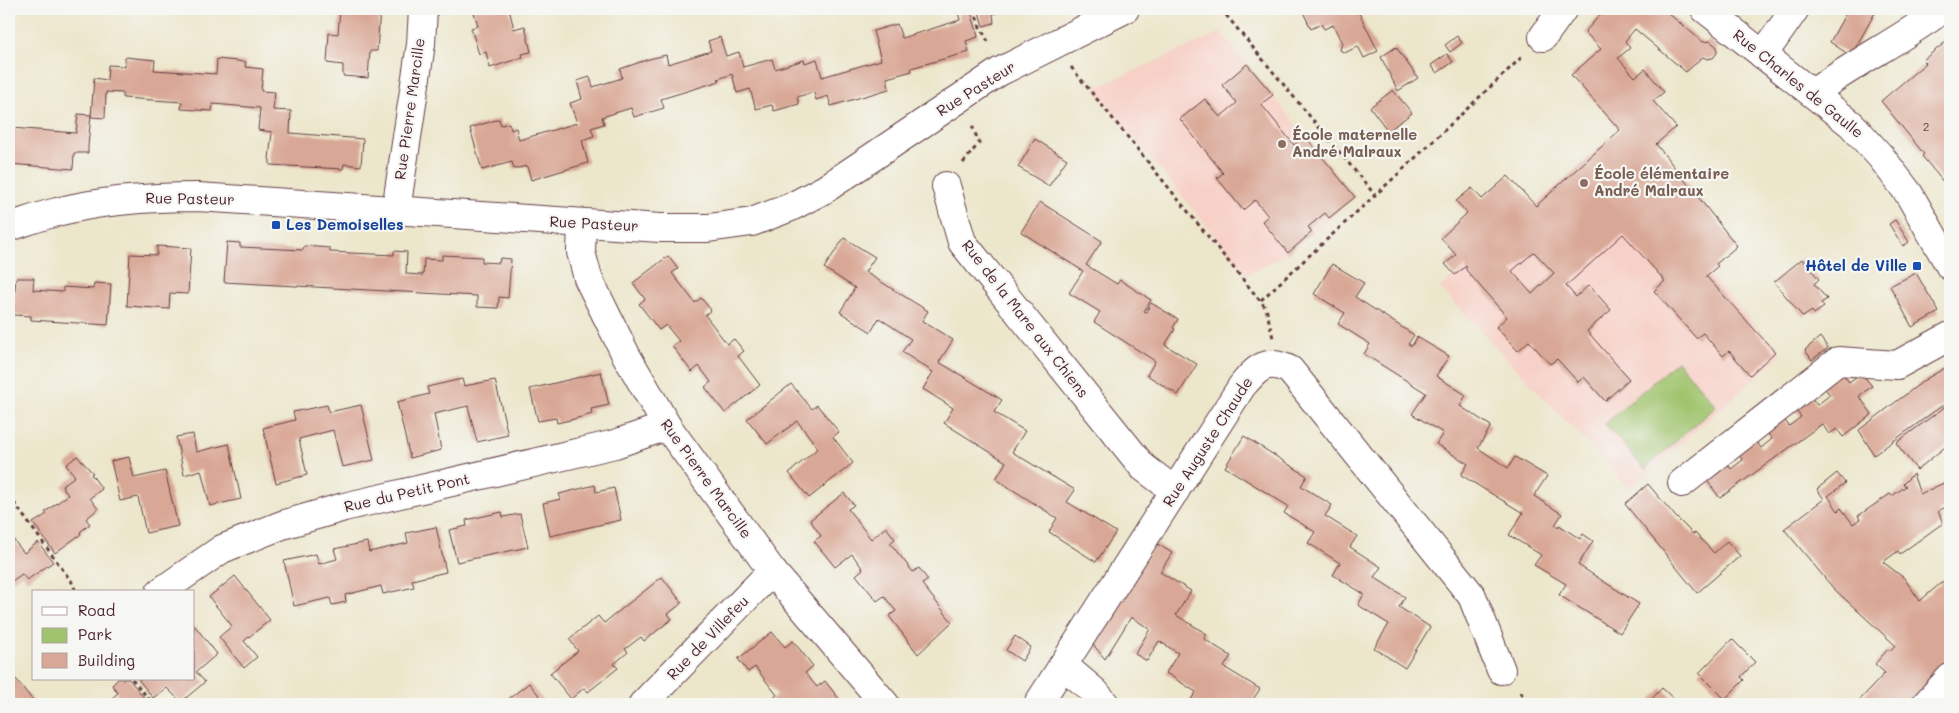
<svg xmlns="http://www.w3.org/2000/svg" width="1959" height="713" viewBox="0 0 1959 713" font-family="Mali,sans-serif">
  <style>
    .built { fill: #f7d1c8 }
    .green { fill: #a0c46e; stroke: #75724c }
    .building { fill: #d9a795; fill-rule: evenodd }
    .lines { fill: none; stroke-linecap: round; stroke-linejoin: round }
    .minor-casing { stroke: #623d43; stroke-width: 30 }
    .tertiary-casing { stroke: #623d43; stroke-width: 30 }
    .path { stroke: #623d43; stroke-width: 3; stroke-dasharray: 4 4; stroke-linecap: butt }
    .minor { stroke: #fff; stroke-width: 28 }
    .tertiary { stroke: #fff; stroke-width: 28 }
    .education-dot { fill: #8d6e63; stroke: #f6f6f2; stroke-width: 2 }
    .transit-dot { fill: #1a4fb4; stroke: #f6f6f2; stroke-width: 2 }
    .labels { text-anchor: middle; stroke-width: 4.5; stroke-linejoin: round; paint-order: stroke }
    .number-label { font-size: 12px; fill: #6e4146 }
    .street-label { font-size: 15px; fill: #4a1f2b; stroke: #f6f6f2 }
    .education-label { font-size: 15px; font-weight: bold; fill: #785e54; stroke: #f6f6f2; text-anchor: start }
    .transit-label { font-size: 15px; font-weight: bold; fill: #164399; stroke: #f6f6f2; text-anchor: start }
  </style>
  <rect width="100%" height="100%" fill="#f6f6f2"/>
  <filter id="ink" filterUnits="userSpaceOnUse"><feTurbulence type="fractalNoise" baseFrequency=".02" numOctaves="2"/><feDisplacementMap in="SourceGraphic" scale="10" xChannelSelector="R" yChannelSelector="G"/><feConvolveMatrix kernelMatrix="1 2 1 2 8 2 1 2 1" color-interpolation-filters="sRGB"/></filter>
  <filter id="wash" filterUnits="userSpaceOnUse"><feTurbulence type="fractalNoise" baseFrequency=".0096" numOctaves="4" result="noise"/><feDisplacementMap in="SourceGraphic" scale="20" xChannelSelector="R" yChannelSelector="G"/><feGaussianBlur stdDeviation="1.12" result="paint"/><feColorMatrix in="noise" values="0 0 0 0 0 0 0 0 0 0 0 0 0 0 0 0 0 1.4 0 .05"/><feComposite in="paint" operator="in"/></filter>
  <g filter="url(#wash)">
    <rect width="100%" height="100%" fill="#ece6cb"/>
    <g class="built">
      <path d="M 1221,32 L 1355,197 L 1288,253 L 1247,275 L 1094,89 Z"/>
      <path d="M 1613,136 L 1718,266 L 1709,274 L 1782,354 L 1630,489 L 1440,288 Z"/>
    </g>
    <path class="green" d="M 1677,361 L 1716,406 L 1645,469 L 1605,424 Z"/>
    <g id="blocks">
      <g class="building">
        <path d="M 340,9 L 380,9 L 377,51 L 370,51 L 368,78 L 343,76 L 343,65 L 327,63 L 329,33 L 338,34 Z"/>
        <path d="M 473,9 L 509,9 L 514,29 L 525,26 L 531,52 L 522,54 L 523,57 L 490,68 L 486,52 L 479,54 L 471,28 L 478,26 Z"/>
        <path d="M 957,9 L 970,9 L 976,28 L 978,37 L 966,41 L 969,52 L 911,68 L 912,71 L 887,78 L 889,89 L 831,106 L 828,96 L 816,100 L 814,92 L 797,97 L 799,104 L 774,111 L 772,105 L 756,109 L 750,89 L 737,93 L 732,74 L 718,79 L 720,81 L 661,99 L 664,108 L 634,117 L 631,108 L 602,117 L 604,124 L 591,128 L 594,136 L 582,140 L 588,163 L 531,180 L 527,166 L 514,169 L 512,162 L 482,170 L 470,128 L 499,119 L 501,125 L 509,123 L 511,130 L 516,128 L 519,140 L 577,123 L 570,103 L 582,99 L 577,81 L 590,77 L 593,87 L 622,78 L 620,69 L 649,59 L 666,55 L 668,64 L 711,51 L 708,41 L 720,37 L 726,56 L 739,52 L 743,67 L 772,59 L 775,69 L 804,60 L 805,63 L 817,59 L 822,77 L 881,60 L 873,31 L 897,24 L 902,38 L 960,20 Z"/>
        <path d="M 978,9 L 1010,9 L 993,14 L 994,23 L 983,26 Z"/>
        <path d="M 1309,9 L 1357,9 L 1378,51 L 1364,58 L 1358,46 L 1345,53 L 1340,50 L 1342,43 L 1333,25 L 1324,29 L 1321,24 L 1311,29 L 1303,12 Z"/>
        <path d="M 1605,9 L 1663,9 L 1703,42 L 1710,41 L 1717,47 L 1717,53 L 1713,58 L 1707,59 L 1703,57 L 1686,72 L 1635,29 L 1625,41 L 1630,48 L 1618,58 L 1635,77 L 1645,69 L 1664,92 L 1653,101 L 1676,127 L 1656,144 L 1737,246 L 1716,264 L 1718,266 L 1706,276 L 1775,352 L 1750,375 L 1729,351 L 1723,356 L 1703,333 L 1696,338 L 1654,291 L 1665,281 L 1623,234 L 1566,286 L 1576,297 L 1589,285 L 1611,310 L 1587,331 L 1629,379 L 1605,401 L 1584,377 L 1578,382 L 1557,359 L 1550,364 L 1529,341 L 1518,351 L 1496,327 L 1507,317 L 1466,270 L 1466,266 L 1455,275 L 1445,264 L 1456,255 L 1441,238 L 1467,213 L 1456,201 L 1472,188 L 1482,199 L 1508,176 L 1536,206 L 1620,130 L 1571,75 L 1601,49 L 1585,32 ZM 1534,252 L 1554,273 L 1532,294 L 1512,271 Z"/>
        <path d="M 1848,9 L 1877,9 L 1851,56 L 1830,42 Z"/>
        <path d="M 1457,36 L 1462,43 L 1450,52 L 1445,45 Z"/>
        <path d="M 1947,41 L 1950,46 L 1950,190 L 1922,156 L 1924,154 L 1881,101 L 1926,63 L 1923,60 Z"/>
        <path d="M 1396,47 L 1418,78 L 1398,91 L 1381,57 Z"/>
        <path d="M 1447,54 L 1453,62 L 1437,73 L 1431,65 Z"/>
        <path d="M 125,57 L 155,60 L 154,70 L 216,74 L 217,59 L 246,62 L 245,67 L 263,69 L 261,91 L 275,92 L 273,110 L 291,111 L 290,133 L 363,139 L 361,166 L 344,164 L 343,169 L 270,165 L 270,160 L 269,159 L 272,132 L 258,130 L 260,108 L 213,104 L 212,111 L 181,109 L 182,102 L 123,98 L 123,93 L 106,92 L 105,118 L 91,117 L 94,78 L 107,80 L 108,65 L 125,66 Z"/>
        <path d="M 1247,64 L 1273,95 L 1261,104 L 1294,145 L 1305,136 L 1355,197 L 1329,218 L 1325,213 L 1308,227 L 1312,232 L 1288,253 L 1262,221 L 1268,216 L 1255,200 L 1243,210 L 1217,178 L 1223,173 L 1180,119 L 1205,99 L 1220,117 L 1237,103 L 1222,85 Z"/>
        <path d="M 1393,90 L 1412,113 L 1388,131 L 1370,107 Z"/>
        <path d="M 78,114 L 91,115 L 88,146 L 88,153 L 74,153 L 73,169 L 9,164 L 9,134 L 10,135 L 11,128 L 76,133 Z"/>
        <path d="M 1035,139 L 1067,159 L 1049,186 L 1018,167 Z"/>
        <path d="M 1040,202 L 1102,241 L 1086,265 L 1117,284 L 1120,280 L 1151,300 L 1144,311 L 1146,312 L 1151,303 L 1178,319 L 1173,328 L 1175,329 L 1165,345 L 1197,364 L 1178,395 L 1147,375 L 1155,361 L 1094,322 L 1100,312 L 1069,293 L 1083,271 L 1021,232 Z"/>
        <path d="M 1895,220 L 1909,242 L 1903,246 L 1889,224 Z"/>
        <path d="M 844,238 L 875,257 L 865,272 L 928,311 L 922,321 L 953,340 L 939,362 L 1002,400 L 994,412 L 1025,431 L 1012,452 L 1075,490 L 1067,502 L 1116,532 L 1096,562 L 1049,532 L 1057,518 L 996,479 L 1006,462 L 944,423 L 953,408 L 923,389 L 933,372 L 902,352 L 911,339 L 879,318 L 871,332 L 840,312 L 855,288 L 824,268 Z"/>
        <path d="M 227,242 L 240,243 L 240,247 L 303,250 L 304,246 L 330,248 L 330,252 L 394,255 L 394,251 L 407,252 L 406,274 L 423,275 L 424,259 L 442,260 L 442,255 L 482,257 L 482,262 L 499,263 L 500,258 L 511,259 L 508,298 L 499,297 L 498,308 L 477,307 L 477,296 L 224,282 Z"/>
        <path d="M 157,246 L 191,248 L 188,294 L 170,293 L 169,309 L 127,306 L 130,254 L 157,255 Z"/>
        <path d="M 668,256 L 678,269 L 672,273 L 695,303 L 701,298 L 711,310 L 705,315 L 727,344 L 734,339 L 744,351 L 738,356 L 760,385 L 725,413 L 705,387 L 711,382 L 699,366 L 692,372 L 672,346 L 679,341 L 666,325 L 659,330 L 639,304 L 645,299 L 633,283 Z"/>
        <path d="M 1802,259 L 1819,279 L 1814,284 L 1827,299 L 1821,303 L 1824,307 L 1814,314 L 1812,311 L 1803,317 L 1774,282 Z"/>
        <path d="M 1332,264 L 1364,283 L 1355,297 L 1414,335 L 1408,344 L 1412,346 L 1417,337 L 1449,356 L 1436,376 L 1466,395 L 1460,406 L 1491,426 L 1478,448 L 1508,468 L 1515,457 L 1547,476 L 1534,496 L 1562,514 L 1555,525 L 1558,527 L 1559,525 L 1580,539 L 1583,534 L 1593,541 L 1578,565 L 1639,604 L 1620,633 L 1559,595 L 1566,584 L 1534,565 L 1541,555 L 1509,535 L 1523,513 L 1461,475 L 1468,464 L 1436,444 L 1443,433 L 1412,414 L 1426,393 L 1364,354 L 1370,344 L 1338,324 L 1345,313 L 1314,294 Z"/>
        <path d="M 1916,273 L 1939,312 L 1912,327 L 1890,286 Z"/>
        <path d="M 16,278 L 34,278 L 33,290 L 63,292 L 63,287 L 93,289 L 94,283 L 111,284 L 108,325 L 31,320 L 31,316 L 13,315 Z"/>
        <path d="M 1820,337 L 1828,348 L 1812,360 L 1805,350 Z"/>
        <path d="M 1950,365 L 1950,400 L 1874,455 L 1859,430 L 1926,379 Z"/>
        <path d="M 1839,369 L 1849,382 L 1861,373 L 1872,386 L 1859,396 L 1872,414 L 1843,437 L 1837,429 L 1829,434 L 1822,424 L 1720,498 L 1705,478 L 1722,457 L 1731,469 L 1743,460 L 1734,449 L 1752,436 L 1761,448 L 1772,439 L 1763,427 L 1780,414 L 1789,426 L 1801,417 L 1792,405 L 1808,393 L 1817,405 L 1830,395 L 1821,383 Z"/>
        <path d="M 601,372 L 609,405 L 591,409 L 592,414 L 574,419 L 557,423 L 556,418 L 538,421 L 530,389 Z"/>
        <path d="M 462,379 L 464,386 L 495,380 L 508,435 L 477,442 L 468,406 L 434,414 L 441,450 L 410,458 L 397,402 L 429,394 L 427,387 Z"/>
        <path d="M 791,384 L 812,409 L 817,405 L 839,432 L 833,437 L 853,463 L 809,498 L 789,473 L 818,448 L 808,435 L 797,421 L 767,444 L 747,419 Z"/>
        <path d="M 1950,403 L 1950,443 L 1917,470 L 1896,443 Z"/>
        <path d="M 327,405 L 329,412 L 361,405 L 374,460 L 342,467 L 333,430 L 299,439 L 307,475 L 276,483 L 263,428 L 295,420 L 293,412 Z"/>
        <path d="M 193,434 L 196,452 L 229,444 L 241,499 L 210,506 L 201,470 L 184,475 L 176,437 Z"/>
        <path d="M 1244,436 L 1307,476 L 1301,486 L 1332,505 L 1325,516 L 1357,536 L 1350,547 L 1381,567 L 1374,577 L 1405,597 L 1399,607 L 1430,627 L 1405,668 L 1374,648 L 1389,624 L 1358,605 L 1364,594 L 1333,575 L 1340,563 L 1308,543 L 1315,532 L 1284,513 L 1288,506 L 1225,467 Z"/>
        <path d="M 77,456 L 93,473 L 91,474 L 102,489 L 90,498 L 98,509 L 86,519 L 90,524 L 80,532 L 81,534 L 55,553 L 33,523 L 47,514 L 45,512 L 68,495 L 62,486 L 75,476 L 66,465 Z"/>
        <path d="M 129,457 L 134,478 L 165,471 L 178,526 L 146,533 L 138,497 L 120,501 L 111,461 Z"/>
        <path d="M 1837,473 L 1845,483 L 1828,496 L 1838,511 L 1841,508 L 1853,524 L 1860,519 L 1858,516 L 1890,494 L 1892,496 L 1906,486 L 1903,484 L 1913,474 L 1920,494 L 1946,482 L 1950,491 L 1950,505 L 1938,511 L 1943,523 L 1900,554 L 1898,551 L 1883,562 L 1904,578 L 1920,601 L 1949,576 L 1945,571 L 1950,567 L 1950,646 L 1948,648 L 1950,650 L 1950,666 L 1911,704 L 1856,704 L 1885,673 L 1875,664 L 1888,649 L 1890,651 L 1895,645 L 1834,589 L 1784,529 L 1824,499 L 1817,489 Z"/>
        <path d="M 1648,484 L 1675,516 L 1693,534 L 1695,533 L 1714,553 L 1727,541 L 1740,556 L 1697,593 L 1625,504 Z"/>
        <path d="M 595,485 L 596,492 L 614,488 L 621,520 L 550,536 L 543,503 L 561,499 L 559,494 Z"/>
        <path d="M 844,493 L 854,505 L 848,509 L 871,539 L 886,527 L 895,539 L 890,543 L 913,572 L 919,568 L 928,580 L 922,584 L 952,622 L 918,654 L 889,616 L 896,611 L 884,596 L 877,601 L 856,575 L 863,569 L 852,554 L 835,567 L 814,541 L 821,536 L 810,520 Z"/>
        <path d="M 502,512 L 503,517 L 520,514 L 528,547 L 457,562 L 449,530 L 467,526 L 466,520 Z"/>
        <path d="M 436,527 L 446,572 L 412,580 L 414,587 L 383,594 L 381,586 L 345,595 L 346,602 L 332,605 L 330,598 L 294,606 L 284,561 L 316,554 L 319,564 L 337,559 L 334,549 L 367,542 L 369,552 L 408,543 L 406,533 Z"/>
        <path d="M 9,534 L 24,553 L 38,542 L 53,562 L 27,580 L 22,574 L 9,583 Z"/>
        <path d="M 1156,543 L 1172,553 L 1160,572 L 1191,591 L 1176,615 L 1207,634 L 1204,639 L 1231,656 L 1224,667 L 1260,689 L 1250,704 L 1188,704 L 1196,692 L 1166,673 L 1178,653 L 1159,641 L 1147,661 L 1135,654 L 1150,629 L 1131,617 L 1105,659 L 1091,642 Z"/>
        <path d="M 235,576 L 270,620 L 244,641 L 257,657 L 244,668 L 219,637 L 232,626 L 209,597 Z"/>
        <path d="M 662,577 L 682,603 L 668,614 L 672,619 L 644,641 L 641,637 L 625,649 L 628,652 L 614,664 L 618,668 L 588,692 L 584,688 L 571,699 L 550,673 L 578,651 L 569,639 L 598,616 L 604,623 Z"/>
        <path d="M 194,625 L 217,654 L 196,672 L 205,682 L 181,702 L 167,688 L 153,698 L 138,679 L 194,679 Z"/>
        <path d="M 772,632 L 785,647 L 793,641 L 813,666 L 805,673 L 817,687 L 825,681 L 843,704 L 774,704 L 771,700 L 777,695 L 755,667 L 748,672 L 738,659 Z"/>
        <path d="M 1015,636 L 1031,647 L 1022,661 L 1006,650 Z"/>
        <path d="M 1732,639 L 1755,662 L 1741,677 L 1744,680 L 1725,699 L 1699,673 Z"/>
        <path d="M 9,674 L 13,680 L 15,678 L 35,703 L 9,704 Z"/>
        <path d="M 118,679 L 129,679 L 149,704 L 105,704 L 118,693 L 112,685 Z"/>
        <path d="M 529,683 L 546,704 L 506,704 L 507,700 Z"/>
        <path d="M 1662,688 L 1679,704 L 1647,704 Z"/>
      </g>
    </g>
  </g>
  <g filter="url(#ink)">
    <use href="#blocks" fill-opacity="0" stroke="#623d43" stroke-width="1"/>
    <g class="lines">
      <defs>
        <g id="minor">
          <path d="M 1543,37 L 1563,9"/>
          <path d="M 1763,55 L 1795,9"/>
          <path d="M 1813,93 C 1853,64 1898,41 1939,12 L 1941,9"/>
          <path d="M 946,186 L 962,242 L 1143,467 L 1175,491"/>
          <path d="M 396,210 L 421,44 L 423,9"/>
          <path d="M 582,224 L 581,252 L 588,278 L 626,355 L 667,426 L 772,571 L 885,704"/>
          <path d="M 1682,483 L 1838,361 L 1897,365 L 1950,336"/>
          <path d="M 160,592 L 222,549 L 282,525 L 344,507 L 615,444 L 667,426"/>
          <path d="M 1063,665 L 1095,692 L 1105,704"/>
          <path d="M 643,704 L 772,571"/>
          <path d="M 1038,704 L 1242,386 C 1257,368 1266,358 1290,370 L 1472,596 L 1501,670"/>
          <path d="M 1926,704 L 1950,678"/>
        </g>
        <g id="tertiary">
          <path d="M 1705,9 L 1851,124 L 1881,157 L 1909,194 L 1950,266"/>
          <path d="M 9,227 C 25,222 40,216 57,212 C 103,200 151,197 198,197 L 660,228 L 708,228 L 752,222 L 791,207 L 825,189 L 999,72 L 1125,9"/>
        </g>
      </defs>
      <use href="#minor" class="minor-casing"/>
      <use href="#tertiary" class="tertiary-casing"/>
      <g class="path">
        <path d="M 974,9 L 980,27 L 990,45"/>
        <path d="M 1221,9 L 1375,195"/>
        <path d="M 1071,67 L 1266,308 L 1273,338"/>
        <path d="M 963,163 L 979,143 L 971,123"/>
        <path d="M 1261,300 L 1396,176 L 1524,55"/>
        <path d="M 9,496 L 74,585 L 75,592"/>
        <path d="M 132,679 L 153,704"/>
        <path d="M 1520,692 L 1531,704"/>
      </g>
      <use href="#minor" class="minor"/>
      <use href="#tertiary" class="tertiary"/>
    </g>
  </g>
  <g class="education-dot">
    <circle cx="1282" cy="144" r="5"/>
    <circle cx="1584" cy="183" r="5"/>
  </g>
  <g class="transit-dot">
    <rect x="271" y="220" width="10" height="10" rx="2.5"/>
    <rect x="1912" y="261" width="10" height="10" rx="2.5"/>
  </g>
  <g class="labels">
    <g class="number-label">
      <text x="1926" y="131">2</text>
    </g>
    <g class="street-label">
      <text transform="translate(1798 84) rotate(39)" y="5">Rue Charles de Gaulle</text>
      <text transform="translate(976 89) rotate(-32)" y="5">Rue Pasteur</text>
      <text transform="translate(410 109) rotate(-82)" y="5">Rue Pierre Marcille</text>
      <text transform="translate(190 199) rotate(1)" y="5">Rue Pasteur</text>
      <text transform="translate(594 224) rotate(3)" y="5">Rue Pasteur</text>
      <text transform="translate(1025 319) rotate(52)" y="5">Rue de la Mare aux Chiens</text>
      <text transform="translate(1208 442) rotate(-57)" y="5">Rue Auguste Chaude</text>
      <text transform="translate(706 479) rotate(54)" y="5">Rue Pierre Marcille</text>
      <text transform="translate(407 493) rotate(-13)" y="5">Rue du Petit Pont</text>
      <text transform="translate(708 638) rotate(-46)" y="5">Rue de Villefeu</text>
    </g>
    <g class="education-label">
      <text x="1292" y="140">École maternelle<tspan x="1292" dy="17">André Malraux</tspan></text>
      <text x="1594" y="179">École élémentaire<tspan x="1594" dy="17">André Malraux</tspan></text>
    </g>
    <g class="transit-label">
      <text x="286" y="230">Les Demoiselles</text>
      <text x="1907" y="271" text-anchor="end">Hôtel de Ville</text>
    </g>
  </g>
  <rect width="1959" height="713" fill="none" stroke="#f6f6f2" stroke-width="30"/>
  <rect x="32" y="590" width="162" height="90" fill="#f6f6f2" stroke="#b1a0a2"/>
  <rect x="42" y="607" width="25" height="8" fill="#ffffff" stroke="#b1a0a2"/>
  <text x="78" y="616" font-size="15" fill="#4a1f2b">Road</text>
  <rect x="42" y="628" width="25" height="15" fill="#a0c46e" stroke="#b1a0a2"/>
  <text x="78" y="640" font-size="15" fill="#4a1f2b">Park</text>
  <rect x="42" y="653" width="25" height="15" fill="#d9a795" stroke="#b1a0a2"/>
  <text x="78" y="666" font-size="15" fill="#4a1f2b">Building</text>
</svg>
